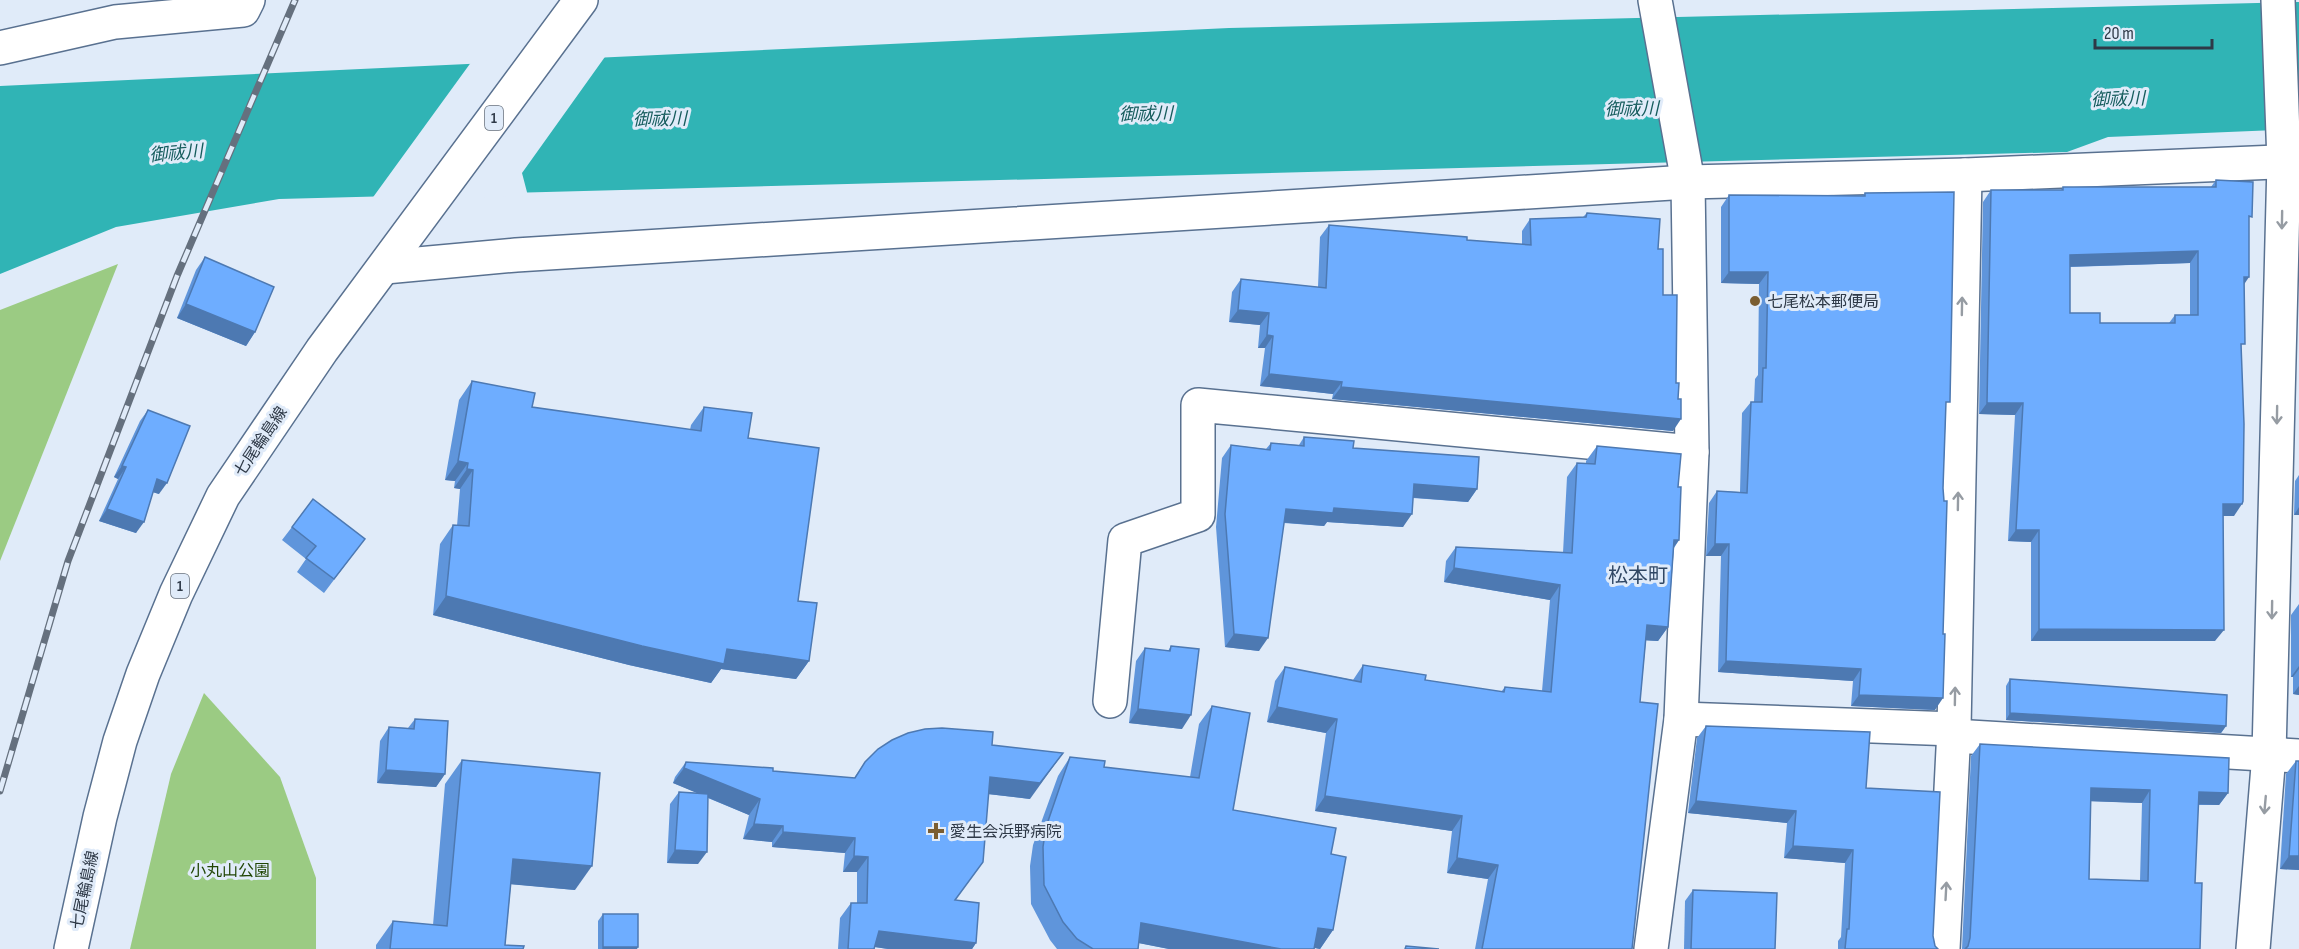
<svg xmlns="http://www.w3.org/2000/svg" width="2299" height="949" viewBox="0 0 2299 949" font-family="'Sofia Sans Condensed','Noto Sans JP',sans-serif">
  <style>
    .green { fill: #9bcb83 }
    .water { fill: #30b4b5 }
    .pier { fill: #e0ebf9 }
    .lines { fill: none; stroke-linecap: round; stroke-linejoin: round }
    .minor-casing { stroke: #597190; stroke-width: 36 }
    .tertiary-casing { stroke: #597190; stroke-width: 36 }
    .primary-casing { stroke: #597190; stroke-width: 36 }
    .minor { stroke: #fff; stroke-width: 33 }
    .tertiary { stroke: #fff; stroke-width: 33 }
    .primary { stroke: #fff; stroke-width: 33 }
    .rail-casing { stroke: #65707e; stroke-width: 7 }
    .rail { stroke: #e0ebf9; stroke-width: 4.5; stroke-dasharray: 14; stroke-linecap: butt }
    .wall { fill: #5f95db; fill-rule: evenodd }
    .shaded-wall { fill: #4d79b2 }
    .building { fill: #6eadff; stroke: #4d79b2; stroke-width: 1.5; fill-rule: evenodd }
    .oneway { stroke: #969ca3 }
    .poi-dot { fill: #7a5d31; stroke: #e0ebf9; stroke-width: 2 }
    .labels { text-anchor: middle; stroke-width: 6; stroke-linejoin: round; paint-order: stroke }
    .shield { fill: #e0ebf9; stroke: #636e7c; stroke-width: 1.5 }
    .shield-label { font-size: 15px; font-weight: bold; fill: #2e3947 }
    .poi-label { font-size: 16px; fill: #2e3947; stroke: #e0ebf9; text-anchor: start }
    .street-label { font-size: 16px; fill: #2e3947; stroke: #e0ebf9 }
    .park-label { font-size: 16px; fill: #214605; stroke: #e0ebf9 }
    .water-label { font-size: 18px; font-style: italic; fill: #165c5d; stroke: #e0ebf9 }
    .quarter-label { font-size: 20px; fill: #304764; stroke: #e0ebf9 }
  </style>
  <rect width="100%" height="100%" fill="#e0ebf9"/>
  <g class="green">
    <path d="M 118,264 L 0,561 L 0,310 Z"/>
    <path d="M 204,693 L 280,777 L 316,878 L 316,949 L 130,949 L 171,774 Z"/>
  </g>
  <path class="water" d="M 2299,2 L 2299,129 L 2108,137 L 2067,152 L 279,199 L 116,227 L 0,274 L 0,86 L 1229,28 Z"/>
  <path class="pier" d="M 607,54 L 522,173 L 528,196 L 371,200 L 472,61 Z"/>
  <g class="lines">
    <defs>
      <g id="minor">
        <path d="M 0,48 L 115,22 L 243,10 L 248,0"/>
        <path d="M 1110,701 L 1125,540 L 1198,515 L 1198,405 L 1692,452"/>
        <path d="M 1681,719 L 1954,729"/>
        <path d="M 1953,736 L 2299,756"/>
        <path d="M 1651,949 L 1681,719 L 1692,452 L 1688,182 L 1655,0"/>
        <path d="M 1943,949 L 1954,729 L 1965,175"/>
        <path d="M 2253,949 L 2269,754 L 2284,162"/>
      </g>
      <g id="tertiary">
        <path d="M 2278,0 L 2284,162"/>
        <path d="M 385,267 L 516,255 L 1688,182 L 1965,175 L 2299,161"/>
      </g>
      <path id="primary" d="M 71,949 L 100,817 L 120,741 L 143,674 L 176,594 L 223,496 L 322,350 L 581,0"/>
    </defs>
    <use href="#minor" class="minor-casing"/>
    <use href="#tertiary" class="tertiary-casing"/>
    <use href="#primary" class="primary-casing"/>
    <use href="#minor" class="minor"/>
    <use href="#tertiary" class="tertiary"/>
    <use href="#primary" class="primary"/>
    <defs>
      <path id="rail" d="M 0,791 L 68,561 L 177,276 L 295,0"/>
    </defs>
    <use href="#rail" class="rail-casing"/>
    <use href="#rail" class="rail"/>
  </g>
  <g class="wall">
    <path d="M 2216,180 L 2249,221 L 2244,284 L 2234,516 L 2223,516 L 2215,641 L 2031,641 L 2031,542 L 2008,541 L 2015,415 L 1979,414 L 1983,202 L 1991,190 L 2061,190 L 2063,187 L 2211,187 ZM 2190,263 L 2190,315 L 2175,315 L 2169,323 L 2100,323 L 2070,313 L 2070,267 Z"/>
    <path d="M 1865,193 L 1946,407 L 1935,710 L 1851,706 L 1853,681 L 1718,672 L 1721,556 L 1706,556 L 1709,503 L 1717,491 L 1740,492 L 1742,413 L 1751,402 L 1754,402 L 1755,379 L 1758,375 L 1759,284 L 1721,283 L 1721,207 L 1729,195 L 1862,196 Z"/>
    <path d="M 1587,213 L 1658,249 L 1663,295 L 1673,431 L 1332,399 L 1333,394 L 1260,386 L 1265,348 L 1258,348 L 1260,325 L 1229,322 L 1232,292 L 1241,279 L 1318,287 L 1320,237 L 1329,225 L 1467,240 L 1522,245 L 1522,231 L 1530,219 L 1583,217 Z"/>
    <path d="M 205,257 L 255,332 L 246,346 L 177,318 L 196,270 Z"/>
    <path d="M 472,381 L 532,407 L 690,430 L 691,425 L 704,407 L 748,438 L 798,601 L 809,661 L 796,679 L 721,669 L 711,683 L 629,665 L 433,615 L 440,544 L 453,525 L 457,526 L 460,489 L 454,488 L 455,481 L 445,480 L 459,400 Z"/>
    <path d="M 148,410 L 159,494 L 153,492 L 136,533 L 99,521 L 118,479 L 114,477 L 140,421 Z"/>
    <path d="M 1304,437 L 1353,448 L 1477,489 L 1468,502 L 1413,498 L 1403,527 L 1327,522 L 1324,526 L 1284,523 L 1259,651 L 1225,647 L 1216,527 L 1222,458 L 1231,445 L 1266,449 L 1271,443 L 1299,445 Z"/>
    <path d="M 1597,446 L 1678,487 L 1679,540 L 1674,548 L 1668,627 L 1658,641 L 1646,640 L 1640,702 L 1632,949 L 1475,949 L 1488,879 L 1447,873 L 1452,831 L 1315,811 L 1326,733 L 1267,722 L 1275,681 L 1285,667 L 1353,680 L 1363,665 L 1425,680 L 1501,692 L 1505,687 L 1542,691 L 1550,600 L 1444,582 L 1446,561 L 1456,547 L 1563,553 L 1567,477 L 1577,463 L 1586,463 L 1586,461 Z"/>
    <path d="M 2299,475 L 2299,515 L 2294,515 L 2295,481 Z"/>
    <path d="M 292,527 L 355,552 L 324,593 L 297,572 L 306,559 L 282,540 Z"/>
    <path d="M 2299,604 L 2299,695 L 2293,694 L 2293,677 L 2291,677 L 2291,615 Z"/>
    <path d="M 1171,646 L 1182,729 L 1129,723 L 1136,661 L 1145,648 L 1168,651 Z"/>
    <path d="M 2010,679 L 2226,726 L 2221,733 L 2006,720 L 2006,686 Z"/>
    <path d="M 1212,706 L 1233,810 L 1331,854 L 1333,930 L 1320,949 L 1315,948 L 1314,949 L 1169,949 L 1139,943 L 1138,949 L 1057,949 L 1050,940 L 1031,904 L 1030,866 L 1033,845 L 1058,776 L 1070,757 L 1104,767 L 1190,777 L 1199,724 Z"/>
    <path d="M 415,719 L 445,774 L 436,787 L 377,783 L 380,741 L 389,727 L 408,728 Z"/>
    <path d="M 1706,726 L 1866,788 L 1933,936 L 1935,946 L 1938,949 L 1838,949 L 1838,941 L 1841,937 L 1845,863 L 1784,858 L 1787,823 L 1688,813 L 1697,738 Z"/>
    <path d="M 1980,744 L 2228,793 L 2219,805 L 2198,805 L 2195,883 L 2200,949 L 1962,949 L 1971,756 ZM 2091,801 L 2142,803 L 2140,881 L 2089,879 Z"/>
    <path d="M 992,745 L 1030,799 L 988,794 L 955,900 L 976,943 L 972,949 L 888,949 L 875,947 L 874,949 L 838,949 L 840,918 L 851,903 L 857,903 L 857,872 L 843,872 L 845,853 L 772,847 L 772,842 L 743,839 L 749,815 L 708,798 L 698,864 L 667,863 L 670,804 L 679,792 L 698,793 L 673,783 L 675,777 L 686,762 L 773,771 L 854,778 L 865,762 Z"/>
    <path d="M 462,760 L 575,890 L 511,884 L 505,945 L 523,949 L 376,949 L 376,945 L 393,921 L 433,925 L 445,784 Z"/>
    <path d="M 2296,761 L 2299,870 L 2280,869 L 2286,774 Z"/>
    <path d="M 1693,890 L 1775,949 L 1684,949 L 1685,901 Z"/>
    <path d="M 603,914 L 637,949 L 598,949 L 598,921 Z"/>
  </g>
  <g class="shaded-wall">
    <path d="M 2198,251 L 2190,263 L 2061,267 L 2070,255 Z"/>
    <path d="M 1729,272 L 1768,272 L 1759,284 L 1721,283 Z"/>
    <path d="M 2244,277 L 2249,277 L 2241,289 Z"/>
    <path d="M 186,304 L 255,332 L 246,346 L 177,318 Z"/>
    <path d="M 1238,310 L 1269,313 L 1260,325 L 1229,322 Z"/>
    <path d="M 1267,335 L 1273,336 L 1265,348 L 1258,348 Z"/>
    <path d="M 1269,374 L 1342,382 L 1333,394 L 1260,386 Z"/>
    <path d="M 1341,387 L 1681,419 L 1673,431 L 1332,399 Z"/>
    <path d="M 1987,403 L 2023,403 L 2015,415 L 1979,414 Z"/>
    <path d="M 458,461 L 468,463 L 455,481 L 445,480 Z"/>
    <path d="M 122,466 L 126,467 L 118,479 L 114,477 Z"/>
    <path d="M 467,469 L 473,470 L 460,489 L 454,488 Z"/>
    <path d="M 157,479 L 167,483 L 159,494 L 149,491 Z"/>
    <path d="M 1414,484 L 1477,489 L 1468,502 L 1405,497 Z"/>
    <path d="M 2223,504 L 2242,504 L 2234,516 L 2215,516 Z"/>
    <path d="M 2299,507 L 2299,515 L 2294,515 Z"/>
    <path d="M 1334,508 L 1412,514 L 1403,527 L 1327,522 L 1324,526 L 1277,522 L 1286,509 Z"/>
    <path d="M 107,509 L 144,522 L 136,533 L 99,521 Z"/>
    <path d="M 2016,530 L 2039,530 L 2031,542 L 2008,541 Z"/>
    <path d="M 1674,540 L 1679,540 L 1669,554 Z"/>
    <path d="M 1715,544 L 1729,544 L 1721,556 L 1706,556 Z"/>
    <path d="M 1454,568 L 1560,585 L 1550,600 L 1444,582 Z"/>
    <path d="M 446,596 L 727,649 L 809,661 L 796,679 L 721,669 L 711,683 L 629,665 L 433,615 Z"/>
    <path d="M 1647,625 L 1668,627 L 1658,641 L 1637,640 Z"/>
    <path d="M 2039,629 L 2224,630 L 2215,641 L 2031,641 Z"/>
    <path d="M 1234,634 L 1268,638 L 1259,651 L 1225,647 Z"/>
    <path d="M 1726,661 L 1861,669 L 1853,681 L 1718,672 Z"/>
    <path d="M 2299,666 L 2299,669 L 2293,677 L 2291,677 Z"/>
    <path d="M 2299,686 L 2299,695 L 2293,694 Z"/>
    <path d="M 1859,695 L 1943,698 L 1935,710 L 1851,706 Z"/>
    <path d="M 1277,707 L 1337,719 L 1326,733 L 1267,722 Z"/>
    <path d="M 1138,709 L 1191,715 L 1182,729 L 1129,723 Z"/>
    <path d="M 2010,713 L 2226,726 L 2221,733 L 2006,720 Z"/>
    <path d="M 1063,753 L 1030,799 L 979,793 L 990,777 Z"/>
    <path d="M 684,768 L 760,799 L 749,815 L 673,783 Z"/>
    <path d="M 386,770 L 445,774 L 436,787 L 377,783 Z"/>
    <path d="M 2091,788 L 2150,790 L 2142,803 L 2083,801 Z"/>
    <path d="M 2199,792 L 2228,793 L 2219,805 L 2190,804 Z"/>
    <path d="M 1325,796 L 1462,816 L 1452,831 L 1315,811 Z"/>
    <path d="M 1696,801 L 1796,811 L 1787,823 L 1688,813 Z"/>
    <path d="M 754,824 L 783,826 L 772,842 L 743,839 Z"/>
    <path d="M 783,832 L 855,838 L 845,853 L 772,847 Z"/>
    <path d="M 1793,846 L 1853,850 L 1845,863 L 1784,858 Z"/>
    <path d="M 675,850 L 707,852 L 698,864 L 667,863 Z"/>
    <path d="M 854,856 L 868,857 L 857,872 L 843,872 Z"/>
    <path d="M 2289,856 L 2299,856 L 2299,870 L 2280,869 Z"/>
    <path d="M 1457,858 L 1498,865 L 1488,879 L 1447,873 Z"/>
    <path d="M 513,859 L 592,866 L 575,890 L 496,883 Z"/>
    <path d="M 1141,923 L 1281,949 L 1169,949 L 1128,941 Z"/>
    <path d="M 1318,928 L 1333,930 L 1320,949 L 1305,946 Z"/>
    <path d="M 879,931 L 976,943 L 972,949 L 888,949 L 868,946 Z"/>
    <path d="M 603,947 L 638,947 L 637,949 L 602,949 Z"/>
  </g>
  <g class="building">
    <path d="M 2216,180 L 2253,182 L 2252,217 L 2249,216 L 2249,277 L 2244,277 L 2245,344 L 2241,344 L 2244,424 L 2243,501 L 2242,504 L 2223,504 L 2224,630 L 2039,629 L 2039,530 L 2016,530 L 2023,403 L 1987,403 L 1991,190 L 2063,190 L 2063,187 L 2216,187 ZM 2198,251 L 2198,315 L 2175,315 L 2175,323 L 2100,323 L 2100,313 L 2070,313 L 2070,255 Z"/>
    <path d="M 1954,192 L 1950,402 L 1946,402 L 1943,488 L 1944,501 L 1947,501 L 1943,634 L 1945,634 L 1943,698 L 1859,695 L 1861,669 L 1726,661 L 1729,544 L 1715,544 L 1717,491 L 1747,493 L 1751,402 L 1762,402 L 1763,368 L 1766,368 L 1768,272 L 1729,272 L 1729,195 L 1865,196 L 1865,193 Z"/>
    <path d="M 1587,213 L 1660,219 L 1658,249 L 1663,249 L 1663,295 L 1677,295 L 1676,383 L 1679,383 L 1678,399 L 1681,399 L 1681,419 L 1341,387 L 1342,382 L 1269,374 L 1273,336 L 1267,335 L 1269,313 L 1238,310 L 1241,279 L 1326,288 L 1329,225 L 1467,237 L 1467,240 L 1531,245 L 1530,219 L 1586,217 Z"/>
    <path d="M 205,257 L 274,287 L 255,332 L 186,304 Z"/>
    <path d="M 472,381 L 535,393 L 532,407 L 701,431 L 704,407 L 752,413 L 748,438 L 819,448 L 798,601 L 817,603 L 809,661 L 727,649 L 724,664 L 642,646 L 446,596 L 453,525 L 469,526 L 473,470 L 467,469 L 468,463 L 458,461 Z"/>
    <path d="M 148,410 L 190,426 L 167,483 L 157,479 L 144,522 L 107,509 L 126,467 L 122,466 Z"/>
    <path d="M 1304,437 L 1354,441 L 1353,448 L 1479,457 L 1477,489 L 1414,484 L 1412,514 L 1334,508 L 1333,513 L 1286,509 L 1268,638 L 1234,634 L 1225,514 L 1231,445 L 1270,450 L 1271,443 L 1304,446 Z"/>
    <path d="M 1597,446 L 1681,454 L 1678,487 L 1681,487 L 1679,540 L 1674,540 L 1668,627 L 1647,625 L 1640,702 L 1658,704 L 1632,949 L 1482,949 L 1498,865 L 1457,858 L 1462,816 L 1325,796 L 1337,719 L 1277,707 L 1285,667 L 1361,682 L 1363,665 L 1426,675 L 1425,680 L 1504,692 L 1505,687 L 1551,692 L 1560,585 L 1454,568 L 1456,547 L 1572,553 L 1577,463 L 1595,464 Z"/>
    <path d="M 313,499 L 365,539 L 334,579 L 306,558 L 316,546 L 292,527 Z"/>
    <path d="M 1171,646 L 1199,649 L 1191,715 L 1138,709 L 1145,648 L 1170,651 Z"/>
    <path d="M 2010,679 L 2227,695 L 2226,726 L 2010,713 Z"/>
    <path d="M 1212,706 L 1250,713 L 1233,810 L 1336,828 L 1331,854 L 1346,857 L 1333,930 L 1318,928 L 1314,949 L 1281,949 L 1141,923 L 1138,949 L 1093,949 L 1077,939 L 1063,922 L 1044,885 L 1043,847 L 1046,827 L 1070,757 L 1105,761 L 1104,767 L 1199,778 Z"/>
    <path d="M 415,719 L 448,721 L 445,774 L 386,770 L 389,727 L 414,729 Z"/>
    <path d="M 1706,726 L 1870,732 L 1866,788 L 1940,792 L 1933,936 L 1935,946 L 1938,949 L 1845,949 L 1847,929 L 1849,929 L 1853,850 L 1793,846 L 1796,811 L 1696,801 Z"/>
    <path d="M 942,728 L 993,732 L 992,745 L 1063,753 L 1040,783 L 990,777 L 983,862 L 955,900 L 979,903 L 976,943 L 879,931 L 874,949 L 848,949 L 851,903 L 867,903 L 868,857 L 854,856 L 855,838 L 783,832 L 783,826 L 754,824 L 760,799 L 684,768 L 686,762 L 773,768 L 773,771 L 855,778 L 865,762 L 878,749 L 892,740 L 908,733 L 925,729 Z"/>
    <path d="M 1980,744 L 2229,758 L 2228,793 L 2199,792 L 2195,883 L 2202,883 L 2200,949 L 1965,949 L 1968,946 L 1970,938 ZM 2091,788 L 2150,790 L 2148,881 L 2089,879 Z"/>
    <path d="M 462,760 L 600,773 L 592,866 L 513,859 L 505,945 L 524,946 L 523,949 L 390,949 L 393,921 L 447,926 Z"/>
    <path d="M 2296,761 L 2299,761 L 2299,856 L 2289,856 Z"/>
    <path d="M 679,792 L 708,794 L 707,852 L 675,850 Z"/>
    <path d="M 1693,890 L 1777,893 L 1775,949 L 1691,949 Z"/>
    <rect x="603" y="914" width="35" height="33"/>
    <path d="M 1406,946 L 1439,949 L 1405,949 Z"/>
  </g>
  <defs><path id="oneway-shaft" d="M-6 0H5M1.5-3L5.5 0L1.5 3" fill="none" stroke-width="1.6" stroke-linecap="round" stroke-linejoin="round" transform="scale(1.5)"/></defs>
  <g class="oneway">
    <use href="#oneway-shaft" transform="translate(2282 220) rotate(91)"/>
    <use href="#oneway-shaft" transform="translate(1962 306) rotate(-89)"/>
    <use href="#oneway-shaft" transform="translate(2277 415) rotate(91)"/>
    <use href="#oneway-shaft" transform="translate(1958 501) rotate(-89)"/>
    <use href="#oneway-shaft" transform="translate(2272 610) rotate(91)"/>
    <use href="#oneway-shaft" transform="translate(1955 696) rotate(-89)"/>
    <use href="#oneway-shaft" transform="translate(2265 805) rotate(95)"/>
    <use href="#oneway-shaft" transform="translate(1946 891) rotate(-87)"/>
  </g>
  <g class="poi-dot">
    <circle cx="1755" cy="301" r="6"/>
    <path d="M933 822h6v6h6v6h-6v6h-6v-6h-6v-6h6z"/>
  </g>
  <g class="labels">
    <g class="shield">
      <rect x="485" y="106" width="18" height="24" rx="4.5"/>
      <rect x="171" y="574" width="18" height="24" rx="4.5"/>
    </g>
    <g class="shield-label">
      <text x="494" y="123">1</text>
      <text x="180" y="591">1</text>
    </g>
    <g class="poi-label">
      <text x="1767" y="307">七尾松本郵便局</text>
      <text x="950" y="837">愛生会浜野病院</text>
    </g>
    <g class="street-label">
      <text transform="translate(260 441) rotate(-56)" y="6">七尾輪島線</text>
      <text transform="translate(84 890) rotate(-78)" y="6">七尾輪島線</text>
    </g>
    <g class="park-label">
      <text x="230" y="876">小丸山公園</text>
    </g>
    <g class="water-label">
      <text transform="translate(2118 99) rotate(-2)" y="6">御祓川</text>
      <text transform="translate(1632 109) rotate(-1)" y="6">御祓川</text>
      <text transform="translate(1146 114) rotate(-1)" y="6">御祓川</text>
      <text transform="translate(660 119) rotate(-1)" y="6">御祓川</text>
      <text transform="translate(176 153) rotate(-5)" y="6">御祓川</text>
    </g>
    <g class="quarter-label">
      <text x="1638" y="582">松本町</text>
    </g>
  </g>
  <path d="M2095 39v9h117v-9" fill="none" stroke="#2e3947" stroke-width="3"/>
  <text x="2104" y="39" font-size="18" fill="#2e3947" stroke="#e0ebf9" stroke-width="4.5" paint-order="stroke">20 m</text>
</svg>
